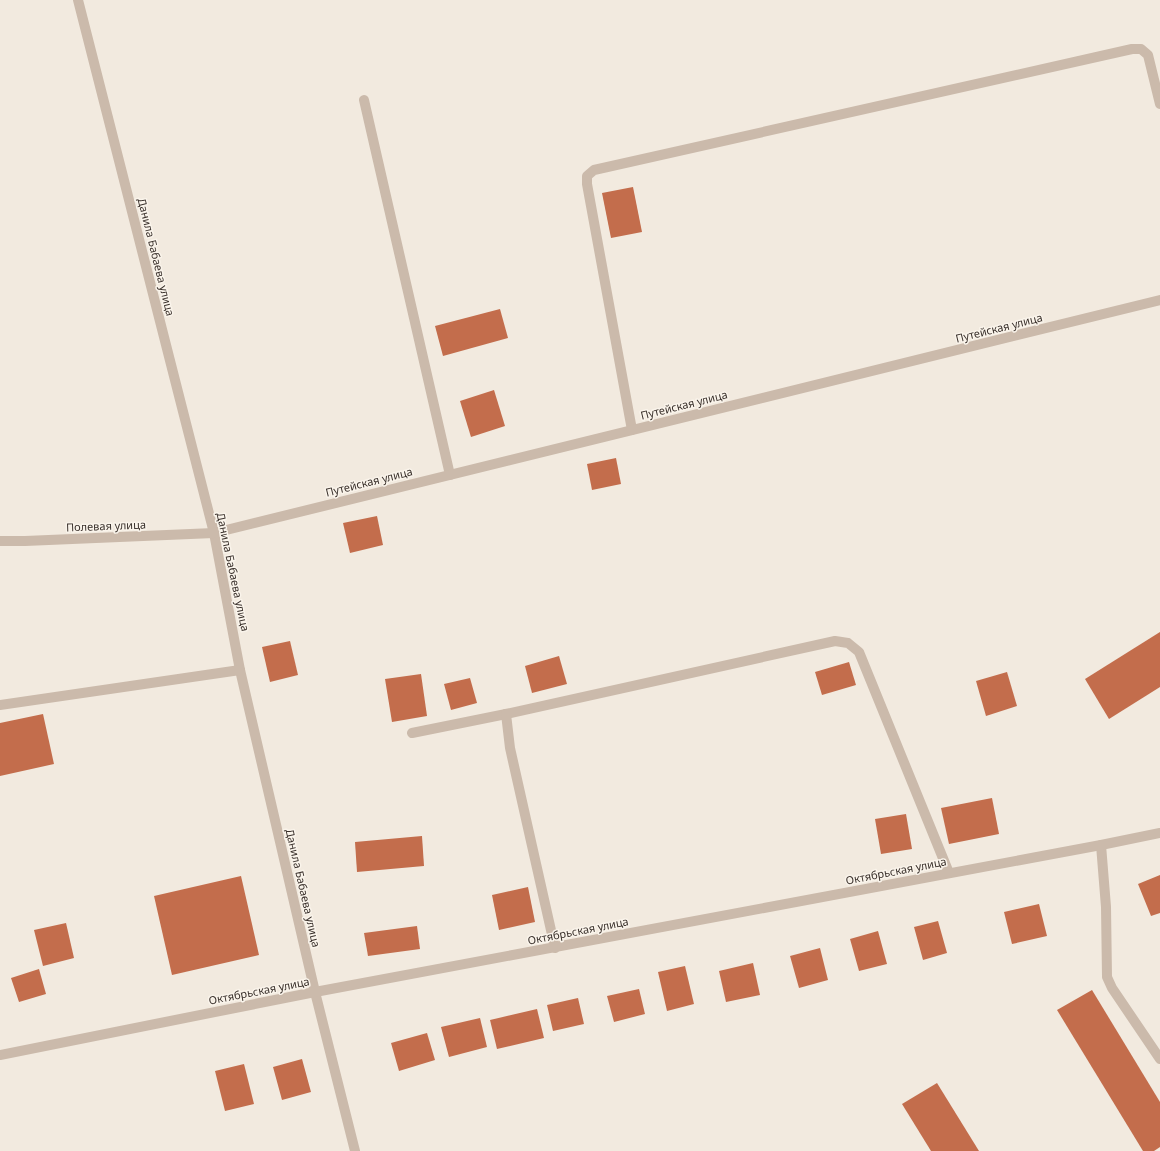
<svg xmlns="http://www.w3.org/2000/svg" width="1160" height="1151" viewBox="0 0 1160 1151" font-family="'Noto Sans',sans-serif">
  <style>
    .building { fill: #c36d4c }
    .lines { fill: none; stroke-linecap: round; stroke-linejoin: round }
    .service { stroke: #cbbaab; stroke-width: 10 }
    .minor { stroke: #cbbaab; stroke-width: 10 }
    .tertiary { stroke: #cbbaab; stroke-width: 10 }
    .labels { text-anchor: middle; stroke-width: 3; stroke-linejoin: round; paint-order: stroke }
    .street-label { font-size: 11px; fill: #382f2a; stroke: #faf4eb }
  </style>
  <rect width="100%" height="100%" fill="#f2eadf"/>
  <g class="building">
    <path d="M 633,187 L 642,232 L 611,238 L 602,193 Z"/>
    <path d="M 500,309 L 508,338 L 443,356 L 435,326 Z"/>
    <path d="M 494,390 L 505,426 L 471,437 L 460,401 Z"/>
    <path d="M 616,458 L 621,484 L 592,490 L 587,464 Z"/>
    <path d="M 377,516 L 383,545 L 350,553 L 343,523 Z"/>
    <path d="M 1160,632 L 1160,687 L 1109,719 L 1085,679 Z"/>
    <path d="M 290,641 L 298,675 L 270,682 L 262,647 Z"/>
    <path d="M 559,656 L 567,684 L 532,693 L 525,666 Z"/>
    <path d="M 849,662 L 856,685 L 822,695 L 815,672 Z"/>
    <path d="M 1007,672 L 1017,706 L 986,716 L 976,681 Z"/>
    <path d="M 421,674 L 427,716 L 392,722 L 385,679 Z"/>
    <path d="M 470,678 L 477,703 L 451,710 L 444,684 Z"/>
    <path d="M 43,714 L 54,764 L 0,776 L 0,723 Z"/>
    <path d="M 992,798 L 999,834 L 949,844 L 941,808 Z"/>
    <path d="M 906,814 L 912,849 L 881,854 L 875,819 Z"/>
    <path d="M 422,836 L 424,866 L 357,872 L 355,842 Z"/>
    <path d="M 1160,875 L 1160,913 L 1151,916 L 1138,884 Z"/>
    <path d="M 241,876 L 259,955 L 172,975 L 154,896 Z"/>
    <path d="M 528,887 L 535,922 L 499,930 L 492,895 Z"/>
    <path d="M 1039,904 L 1047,936 L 1012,944 L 1004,912 Z"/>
    <path d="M 938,921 L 947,953 L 923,960 L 914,927 Z"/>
    <path d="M 66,923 L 74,958 L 43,966 L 34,930 Z"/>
    <path d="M 417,926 L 420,949 L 368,956 L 364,933 Z"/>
    <path d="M 878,931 L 887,964 L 859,971 L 850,939 Z"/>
    <path d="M 820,948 L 828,980 L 799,988 L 790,956 Z"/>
    <path d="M 753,963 L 760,995 L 726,1002 L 719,971 Z"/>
    <path d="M 685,966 L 694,1004 L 667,1011 L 658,972 Z"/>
    <path d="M 39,969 L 46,994 L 19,1002 L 11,978 Z"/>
    <path d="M 639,989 L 645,1014 L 614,1022 L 607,996 Z"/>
    <path d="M 1092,990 L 1160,1102 L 1160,1147 L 1154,1151 L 1143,1151 L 1057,1010 Z"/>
    <path d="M 578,998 L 584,1024 L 553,1031 L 547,1005 Z"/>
    <path d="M 537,1009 L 544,1038 L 497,1049 L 490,1020 Z"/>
    <path d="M 480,1018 L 487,1047 L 449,1057 L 441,1027 Z"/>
    <path d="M 427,1033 L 435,1060 L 399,1071 L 391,1043 Z"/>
    <path d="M 302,1059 L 311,1092 L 282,1100 L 273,1067 Z"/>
    <path d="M 244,1064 L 254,1104 L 225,1111 L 215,1071 Z"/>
    <path d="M 937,1083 L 979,1151 L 931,1151 L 902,1104 Z"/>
  </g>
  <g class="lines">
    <path class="service" d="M 1101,845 L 1106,907 L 1107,977 L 1112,988 L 1160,1059"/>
    <g class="minor">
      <path d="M 78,0 L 214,533 L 240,670 L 315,992 L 355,1151"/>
      <path d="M 364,100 L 450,475"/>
      <path d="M 632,430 L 587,184 L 587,176 L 594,170 L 1132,49 L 1141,49 L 1148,55 L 1160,104"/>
      <path d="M 0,541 L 25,541 L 214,533 L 1160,300"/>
      <path d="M 0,705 L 240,670"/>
      <path d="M 412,733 L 506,714"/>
      <path d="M 555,948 L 510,748 L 506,714 L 835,641 L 848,643 L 859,652 L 949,873"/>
    </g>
    <path class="tertiary" d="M 0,1055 L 315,992 L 1101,845 L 1160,833"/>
  </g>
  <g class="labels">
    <g class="street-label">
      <text transform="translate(156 257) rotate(76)" y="4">Данила Бабаева улица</text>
      <text transform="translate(999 328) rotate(-14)" y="4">Путейская улица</text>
      <text transform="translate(684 405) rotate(-14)" y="4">Путейская улица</text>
      <text transform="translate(369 482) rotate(-14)" y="4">Путейская улица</text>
      <text transform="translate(106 526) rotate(-2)" y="4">Полевая улица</text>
      <text transform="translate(233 572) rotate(78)" y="4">Данила Бабаева улица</text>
      <text transform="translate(896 871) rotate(-11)" y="4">Октябрьская улица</text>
      <text transform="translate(303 888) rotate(77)" y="4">Данила Бабаева улица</text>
      <text transform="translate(578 931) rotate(-11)" y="4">Октябрьская улица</text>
      <text transform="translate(259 991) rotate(-11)" y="4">Октябрьская улица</text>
    </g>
  </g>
</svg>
